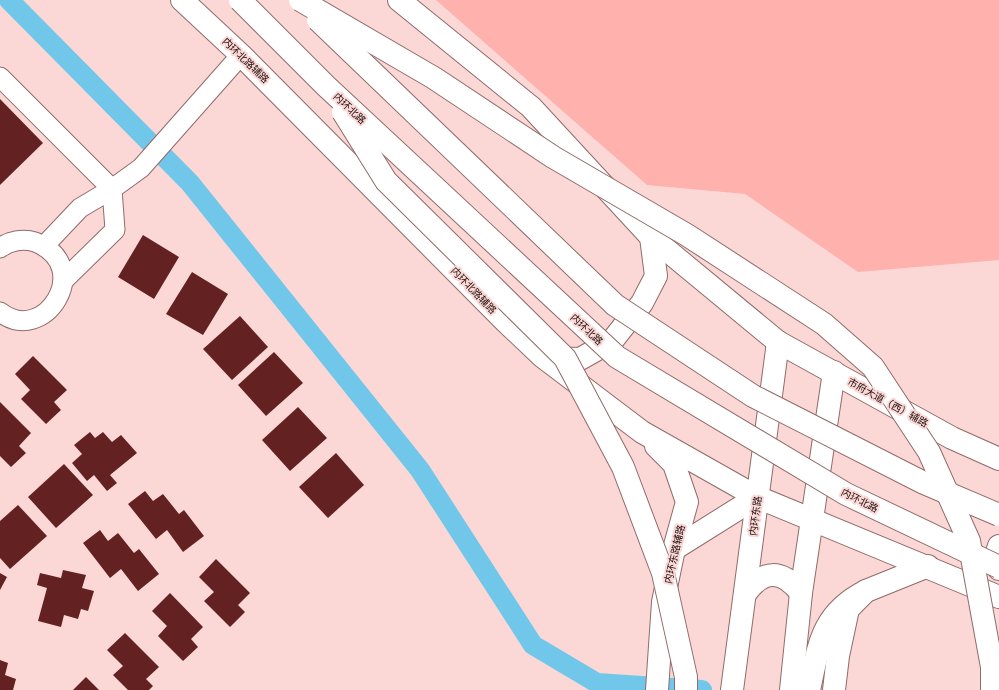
<svg xmlns="http://www.w3.org/2000/svg" width="999" height="690" viewBox="0 0 999 690" font-family="'Public Sans','Noto Sans SC',sans-serif">
  <style>
    .green { fill: #feb1ad }
    .lines { fill: none; stroke-linecap: round; stroke-linejoin: round }
    .canal { stroke: #71c7ea; stroke-width: 20 }
    .building { fill: #642122 }
    .minor-casing { stroke: #906b68; stroke-width: 21 }
    .primary-casing { stroke: #906b68; stroke-width: 24 }
    .trunk-casing { stroke: #906b68; stroke-width: 24 }
    .minor { stroke: #fff; stroke-width: 19 }
    .primary { stroke: #fff; stroke-width: 22 }
    .trunk { stroke: #fff; stroke-width: 22 }
    .trunk-bridge-casing { stroke: #906b68; stroke-width: 24; stroke-linecap: butt }
    .trunk-bridge { stroke: #fff; stroke-width: 22 }
    .labels { text-anchor: middle; stroke-width: 4; stroke-linejoin: round; paint-order: stroke }
    .street-label { font-size: 10px; fill: #1c0e0d; stroke: #fbd8d6 }
  </style>
  <rect width="100%" height="100%" fill="#fbd8d6"/>
  <path class="green" d="M 436,0 L 999,0 L 999,260 L 858,272 L 745,194 L 647,185 Z"/>
  <g class="lines">
    <path class="canal" d="M 9,0 L 190,183 L 420,470 L 533,645 L 597,683 L 702,690"/>
  </g>
  <g class="building">
    <path d="M 0,99 L 43,143 L 0,185 Z"/>
    <path d="M 143,235 L 179,257 L 154,299 L 118,277 Z"/>
    <path d="M 192,272 L 228,294 L 203,335 L 166,314 Z"/>
    <path d="M 240,316 L 268,347 L 232,380 L 203,349 Z"/>
    <path d="M 274,352 L 303,383 L 266,416 L 238,385 Z"/>
    <path d="M 33,356 L 67,390 L 54,402 L 61,410 L 46,424 L 21,399 L 30,390 L 15,374 Z"/>
    <path d="M 0,402 L 31,433 L 19,446 L 26,453 L 11,467 L 0,456 Z"/>
    <path d="M 298,407 L 327,438 L 290,471 L 262,440 Z"/>
    <path d="M 90,432 L 95,438 L 103,432 L 112,442 L 121,435 L 137,453 L 110,475 L 117,483 L 107,491 L 94,475 L 87,481 L 72,463 L 82,454 L 74,445 Z"/>
    <path d="M 336,453 L 364,485 L 328,518 L 299,487 Z"/>
    <path d="M 64,464 L 93,495 L 56,528 L 28,497 Z"/>
    <path d="M 145,491 L 153,501 L 163,494 L 179,514 L 184,510 L 204,536 L 183,552 L 167,530 L 156,539 L 128,504 Z"/>
    <path d="M 18,505 L 47,536 L 10,569 L 0,558 L 0,521 Z"/>
    <path d="M 100,530 L 108,541 L 118,533 L 134,553 L 139,549 L 159,574 L 138,591 L 121,569 L 110,578 L 83,543 Z"/>
    <path d="M 216,559 L 250,593 L 238,605 L 245,612 L 230,627 L 204,601 L 214,592 L 199,577 Z"/>
    <path d="M 63,570 L 86,575 L 82,588 L 94,591 L 88,611 L 81,609 L 78,619 L 64,615 L 61,627 L 38,621 L 47,588 L 37,585 L 40,573 L 61,578 Z"/>
    <path d="M 0,573 L 7,577 L 0,590 Z"/>
    <path d="M 170,593 L 203,627 L 191,639 L 198,647 L 183,661 L 158,636 L 167,626 L 152,611 Z"/>
    <path d="M 125,633 L 159,667 L 146,679 L 153,686 L 149,690 L 128,690 L 113,675 L 123,666 L 107,650 Z"/>
    <path d="M 0,660 L 8,663 L 5,675 L 16,679 L 13,690 L 0,690 Z"/>
    <path d="M 86,677 L 99,690 L 73,690 Z"/>
  </g>
  <g class="lines">
    <defs>
      <g id="minor">
        <path d="M 0,77 L 112,189 L 141,168 L 241,55"/>
        <path d="M 44,246 L 80,208 L 112,189 L 115,230 L 63,281"/>
        <path d="M 0,248 C 9,241 23,238 35,242 C 96,266 44,347 0,312"/>
      </g>
      <g id="primary">
        <path d="M 182,0 L 241,55 L 505,321 L 543,357 L 642,432 L 757,497 L 999,597"/>
        <path d="M 399,0 L 531,107 L 651,237 L 778,342 L 952,438 L 999,459"/>
        <path d="M 548,358 L 580,359 L 612,341 L 642,303 L 656,276 L 651,237"/>
        <path d="M 656,446 L 674,464 L 687,502 L 674,549 L 663,602 L 657,690"/>
        <path d="M 999,546 L 997,552 L 999,569"/>
        <path d="M 674,549 L 757,497"/>
        <path d="M 834,690 L 838,656 L 848,609 L 866,591 L 928,566"/>
      </g>
      <g id="trunk">
        <path d="M 745,594 C 763,569 782,569 801,593"/>
        <path d="M 732,690 L 778,342"/>
        <path d="M 791,690 L 801,593 L 834,372"/>
        <path d="M 809,690 C 819,645 821,614 866,591"/>
      </g>
    </defs>
    <use href="#minor" class="minor-casing"/>
    <use href="#primary" class="primary-casing"/>
    <use href="#trunk" class="trunk-casing"/>
    <use href="#minor" class="minor"/>
    <use href="#primary" class="primary"/>
    <use href="#trunk" class="trunk"/>
    <defs>
      <g id="trunk-bridge">
        <path d="M 240,0 L 326,86 L 617,357 L 846,494 L 999,567"/>
        <path d="M 300,0 L 434,78 L 553,157 L 687,235 L 824,324 L 873,367 L 929,452 L 969,541 L 992,667 L 992,690"/>
        <path d="M 318,20 L 615,305 L 753,396 L 924,483 L 999,515"/>
        <path d="M 343,112 L 386,181 L 565,358 L 623,467 L 663,573 L 686,677 L 686,690"/>
      </g>
    </defs>
    <use href="#trunk-bridge" class="trunk-bridge-casing"/>
    <use href="#trunk-bridge" class="trunk-bridge"/>
  </g>
  <g class="labels">
    <g class="street-label">
      <text transform="translate(246 60) rotate(44)" y="4">内环北路辅路</text>
      <text transform="translate(350 108) rotate(43)" y="4">内环北路</text>
      <text transform="translate(474 290) rotate(46)" y="4">内环北路辅路</text>
      <text transform="translate(587 329) rotate(43)" y="4">内环北路</text>
      <text transform="translate(888 402) rotate(29)" y="4">市府大道（西）辅路</text>
      <text transform="translate(860 500) rotate(27)" y="4">内环北路</text>
      <text transform="translate(755 516) rotate(-83)" y="4">内环东路</text>
      <text transform="translate(674 554) rotate(-77)" y="4">内环东路辅路</text>
    </g>
  </g>
</svg>
